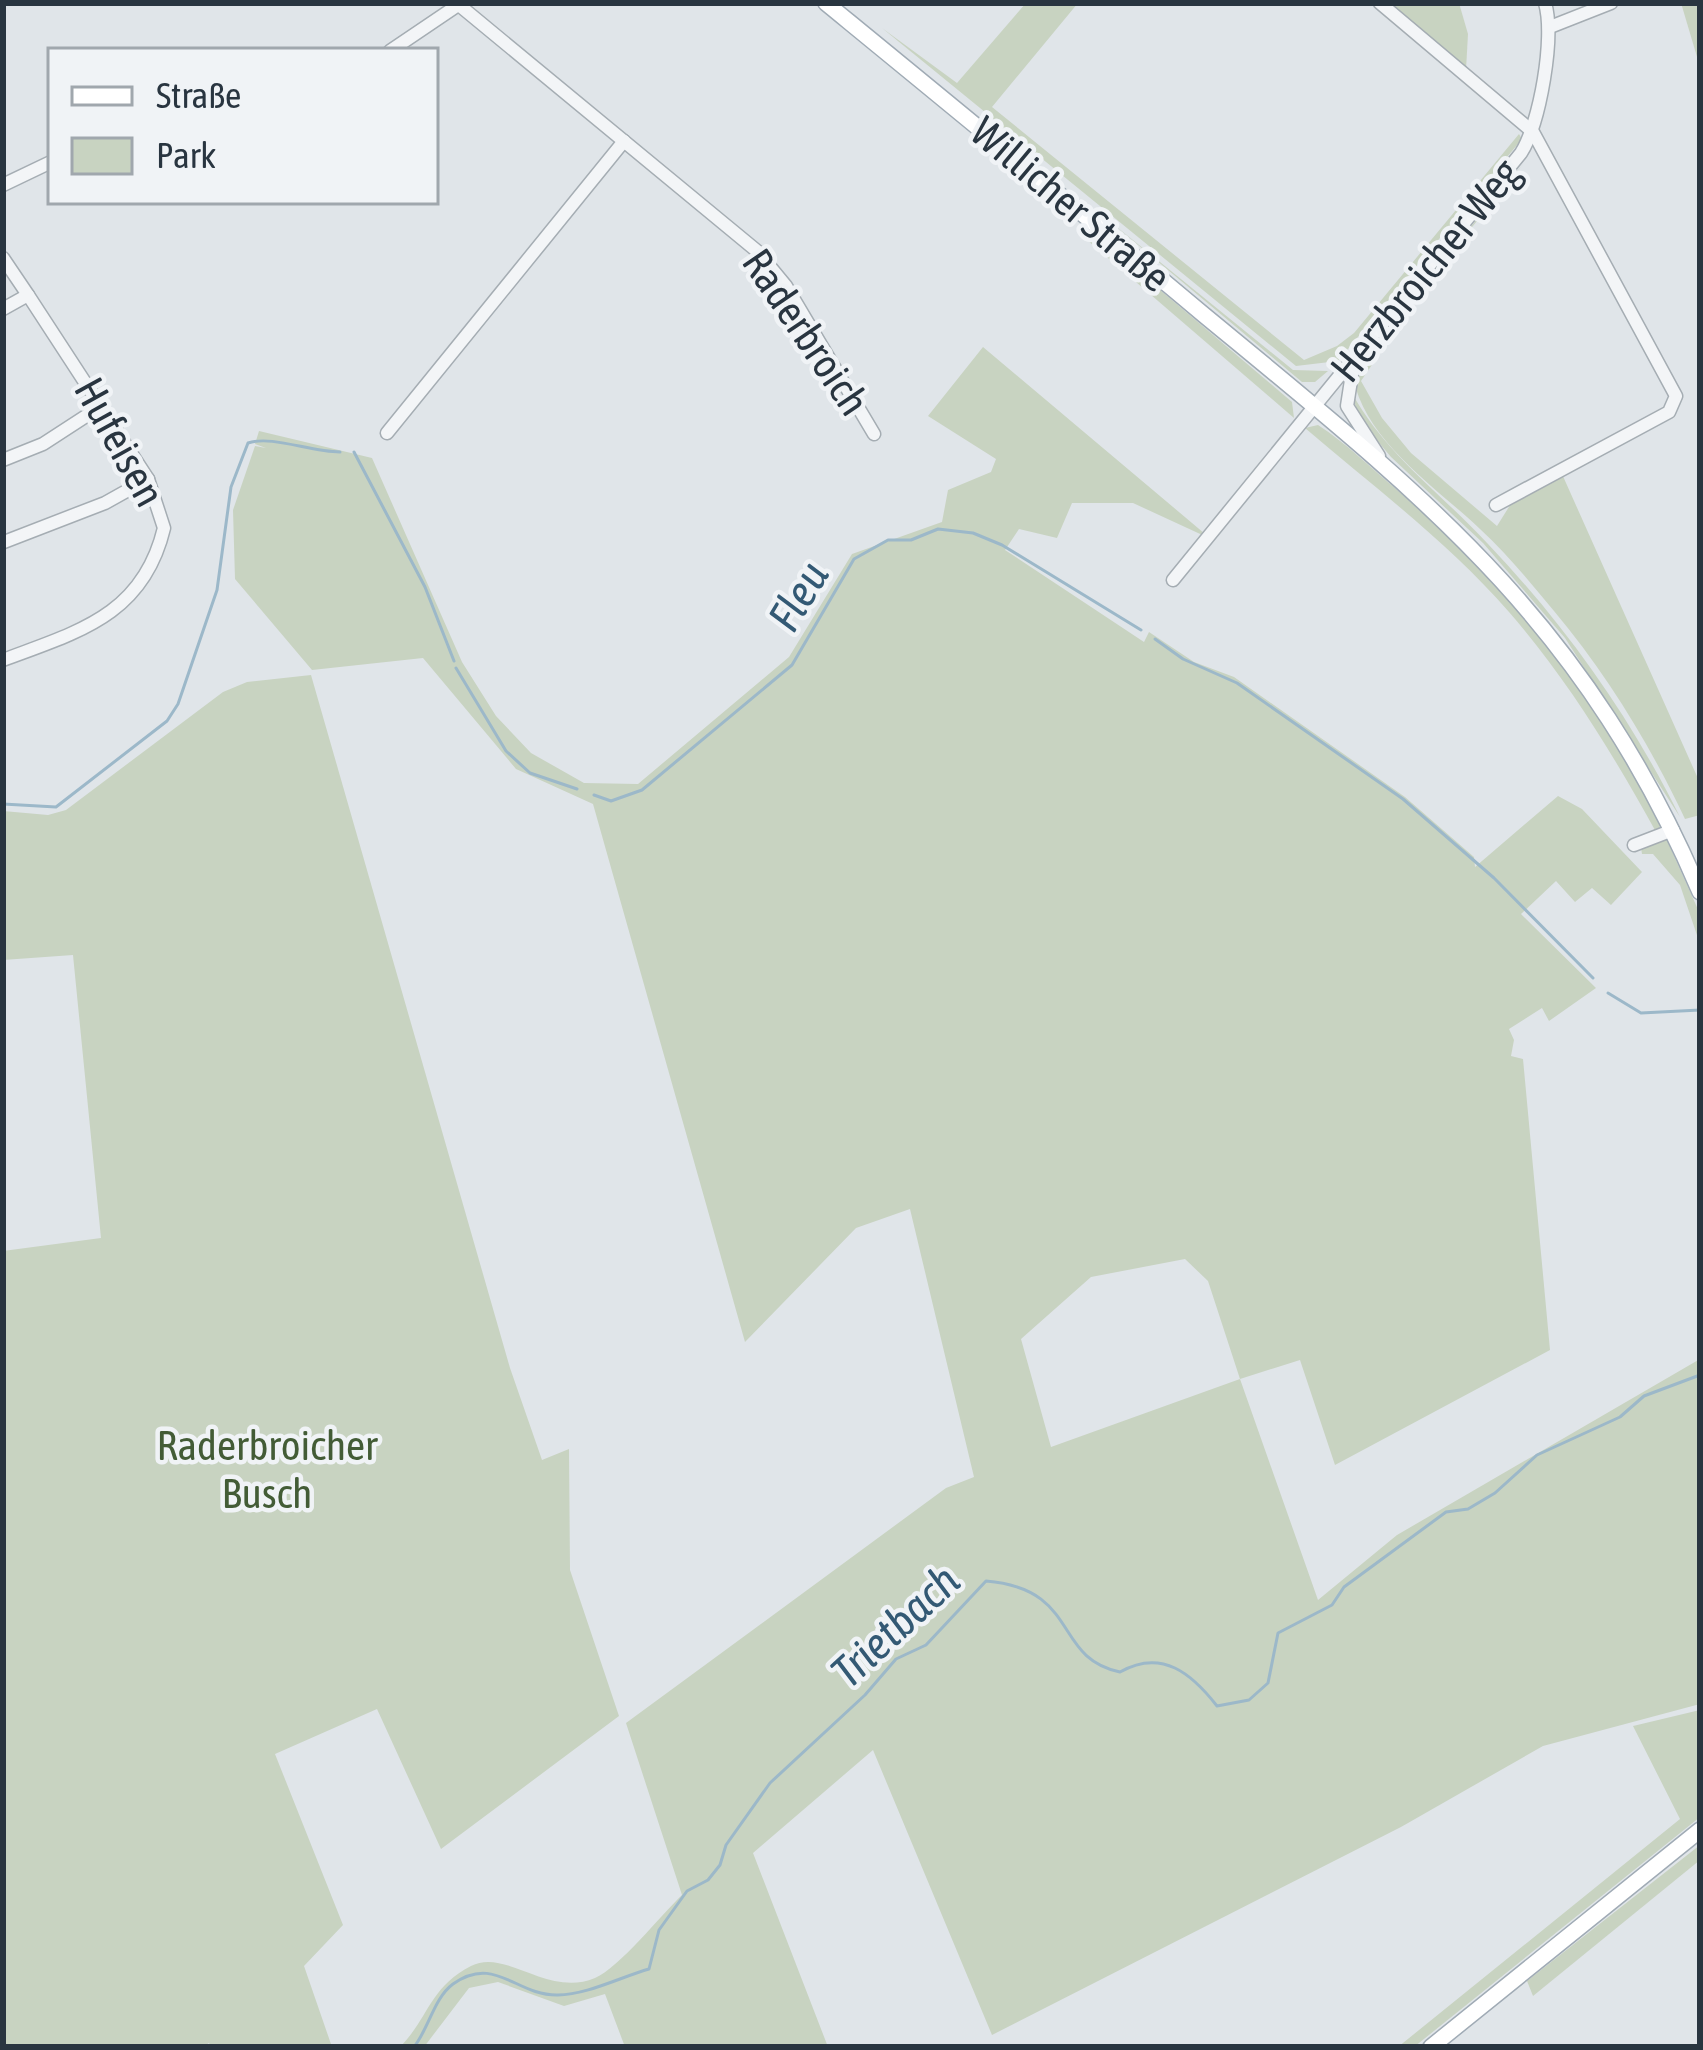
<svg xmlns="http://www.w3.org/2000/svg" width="1703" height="2050" viewBox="0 0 1703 2050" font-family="'Asap Condensed',sans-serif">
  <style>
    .green { fill: #c8d3c1; fill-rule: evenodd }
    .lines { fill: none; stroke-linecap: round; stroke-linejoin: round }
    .stream { stroke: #9cb8c9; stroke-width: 3 }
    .minor-casing { stroke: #a5adb3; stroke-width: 15 }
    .major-casing { stroke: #a0abb5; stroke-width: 18 }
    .minor { stroke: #f3f5f7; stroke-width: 12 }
    .major { stroke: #fff; stroke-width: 15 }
    .labels { text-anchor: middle; stroke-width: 9; stroke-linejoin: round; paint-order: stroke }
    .street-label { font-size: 42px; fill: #293540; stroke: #f0f3f6 }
    .park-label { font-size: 42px; fill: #435c36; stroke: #f0f3f6 }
    .water-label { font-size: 45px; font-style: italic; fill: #335974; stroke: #f0f3f6 }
  </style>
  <rect width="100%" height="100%" fill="#e0e5e9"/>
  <g class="green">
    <path d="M 1026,3 L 1078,3 L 992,107 L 1304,360 L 1337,346 L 1354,333 L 1519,134 L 1522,139 L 1338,361 L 1296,366 L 882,28 L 957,83 Z"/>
    <path d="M 1385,3 L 1459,3 L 1468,34 L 1466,70 Z"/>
    <path d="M 1681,3 L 1700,3 L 1700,67 Z"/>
    <path d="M 1524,163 L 1430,279 L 1361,381 L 1382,418 L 1411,453 L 1497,526 L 1512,502 L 1562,474 L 1700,783 L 1700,815 L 1685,819 C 1650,745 1607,674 1554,611 C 1531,583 1507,554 1480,529 C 1436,487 1365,441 1353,377 L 1382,333 Z"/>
    <path d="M 1107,219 L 1293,370 L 1328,371 L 1315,382 L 1302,382 Z"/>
    <path d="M 1093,233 L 1292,402 L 1294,418 L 1086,239 Z"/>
    <path d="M 983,347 L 1211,539 L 1133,503 L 1072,503 L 1057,538 L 1019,529 L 1005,550 L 1144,642 L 1149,632 L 1194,662 L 1234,677 L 1405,797 L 1474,857 L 1475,867 L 1558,796 L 1582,809 L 1642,872 L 1611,905 L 1592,888 L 1575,902 L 1556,881 L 1521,914 L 1596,988 L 1549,1021 L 1542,1008 L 1509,1029 L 1514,1040 L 1511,1056 L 1523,1059 L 1550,1350 L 1335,1465 L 1300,1360 L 1240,1379 L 1318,1600 L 1397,1535 L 1700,1359 L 1700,1704 L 1543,1746 L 1401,1827 L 992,2035 L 873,1750 L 753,1853 L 828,2047 L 625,2047 L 605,1994 L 564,2006 L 498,1982 L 469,1988 L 424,2047 L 400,2047 C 430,2016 429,1988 471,1966 C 506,1948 548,1998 595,1978 C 620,1967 660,1916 682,1895 L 626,1723 L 946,1488 L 974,1477 L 910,1209 L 856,1228 L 745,1342 L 593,804 L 516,769 L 423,658 L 312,670 L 235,579 L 233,510 L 255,446 L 266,448 L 255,444 L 259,431 L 372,458 L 462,662 L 496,716 L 531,753 L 584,783 L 638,784 L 789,657 L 852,554 L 942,522 L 948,490 L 991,472 L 996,459 L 928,416 ZM 1185,1259 L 1208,1281 L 1240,1379 L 1051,1447 L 1021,1339 L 1091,1277 Z"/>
    <path d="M 1352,393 C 1385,454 1441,493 1488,544 C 1565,625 1630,716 1680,817 L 1565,638 L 1483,543 L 1391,457 L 1359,419 Z"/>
    <path d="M 1318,425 C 1346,443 1371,468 1396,489 C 1505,584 1599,694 1661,825 L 1656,832 C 1613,754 1567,679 1509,612 C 1449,543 1374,487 1305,428 Z"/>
    <path d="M 311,675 L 510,1368 L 542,1460 L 569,1449 L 570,1570 L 619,1716 L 441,1849 L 377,1709 L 275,1754 L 343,1925 L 304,1966 L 332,2047 L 211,2047 L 209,2043 L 203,2047 L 3,2047 L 3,1251 L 101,1238 L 73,955 L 3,960 L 3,811 L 48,815 L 66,810 L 223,692 L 247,682 Z"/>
    <path d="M 1666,838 L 1700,914 L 1700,944 L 1680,885 L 1653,854 L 1642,854 L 1641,848 Z"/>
    <path d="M 1700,1710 L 1700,1817 L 1414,2047 L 1398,2047 L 1680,1819 L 1633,1726 Z"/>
    <path d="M 1700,1845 L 1700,1860 L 1533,1996 L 1527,1981 Z"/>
  </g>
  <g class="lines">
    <g class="stream">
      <path d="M 354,452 L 425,587 L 454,661"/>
      <path d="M 1155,639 L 1183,659 L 1237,683 L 1403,799 L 1494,878 L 1593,978"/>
      <path d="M 456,668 L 506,751 L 530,773 L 577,789"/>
      <path d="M 594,795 L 611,801 L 642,790 L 792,665 L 854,559 L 888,540 L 911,540 L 938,529 L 973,533 L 1002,545 L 1141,630"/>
      <path d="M 3,804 L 56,807 L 167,721 L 178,704 L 217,590 L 231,487 L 248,443 C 272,435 310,452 340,452"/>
      <path d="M 1608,993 L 1641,1013 L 1700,1010"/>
      <path d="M 414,2047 C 429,2028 434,1998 453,1984 C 495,1954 516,1996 558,1995 C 586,1995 621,1977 649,1969 L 659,1930 L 687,1891 L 708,1880 L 720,1865 L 726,1845 L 770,1783 L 865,1695 L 896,1659 L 926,1645 L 986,1581 C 1081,1589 1052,1658 1120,1672 C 1162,1648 1192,1674 1217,1706 L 1249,1700 L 1268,1683 L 1278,1633 L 1332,1605 L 1344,1587 L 1446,1512 L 1468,1509 L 1495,1493 L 1537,1455 L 1620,1417 L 1644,1396 L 1700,1375"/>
    </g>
    <defs>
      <g id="minor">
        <path d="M 1380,3 L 1533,132 L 1676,396 L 1669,412 L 1496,505"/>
        <path d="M 459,5 L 757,251 L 786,286 L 874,434"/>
        <path d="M 1550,27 L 1611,3"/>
        <path d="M 390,51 L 461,3"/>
        <path d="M 3,185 L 51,162"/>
        <path d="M 3,258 L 28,295 L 3,309"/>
        <path d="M 1354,361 L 1347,406 L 1379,456"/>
        <path d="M 387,433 L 624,141"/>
        <path d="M 3,460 L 43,444 L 103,405"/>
        <path d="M 4,542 L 105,503 L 148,479"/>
        <path d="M 1173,580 L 1521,153 C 1540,123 1555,37 1545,3"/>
        <path d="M 3,660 C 77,632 143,616 164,528 L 148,479 L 28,295"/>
        <path d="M 1634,845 L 1673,830"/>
      </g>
      <g id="major">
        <path d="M 826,3 C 953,107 1079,210 1204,315 C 1425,497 1584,620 1700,892"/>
        <path d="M 1431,2047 L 1700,1830"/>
      </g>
    </defs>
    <use href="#minor" class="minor-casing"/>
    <use href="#major" class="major-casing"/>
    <use href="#minor" class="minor"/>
    <use href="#major" class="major"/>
  </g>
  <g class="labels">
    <g class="street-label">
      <text transform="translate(1071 204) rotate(40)" y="15">Willicher Straße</text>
      <text transform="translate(1425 270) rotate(-51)" y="15">Herzbroicher Weg</text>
      <text transform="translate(806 332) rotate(56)" y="15">Raderbroich</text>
      <text transform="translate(120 442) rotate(61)" y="15">Hufeisen</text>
    </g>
    <g class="park-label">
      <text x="267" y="1460">Raderbroicher<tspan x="267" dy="48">Busch</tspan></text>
    </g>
    <g class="water-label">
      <text transform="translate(798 596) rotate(-59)" y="16">Fleu</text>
      <text transform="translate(895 1626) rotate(-43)" y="16">Trietbach</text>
    </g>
  </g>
  <rect width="1703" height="2050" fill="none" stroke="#293540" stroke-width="12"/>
  <rect x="48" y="48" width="390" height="156" fill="#f0f3f6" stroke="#a0a7ad" stroke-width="3"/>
  <rect x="72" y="87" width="60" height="18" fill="#ffffff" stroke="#a0a7ad" stroke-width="3"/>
  <text x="156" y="108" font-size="36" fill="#293540">Straße</text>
  <rect x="72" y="138" width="60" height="36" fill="#c8d3c1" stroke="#a0a7ad" stroke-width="3"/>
  <text x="156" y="168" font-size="36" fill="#293540">Park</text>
</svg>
